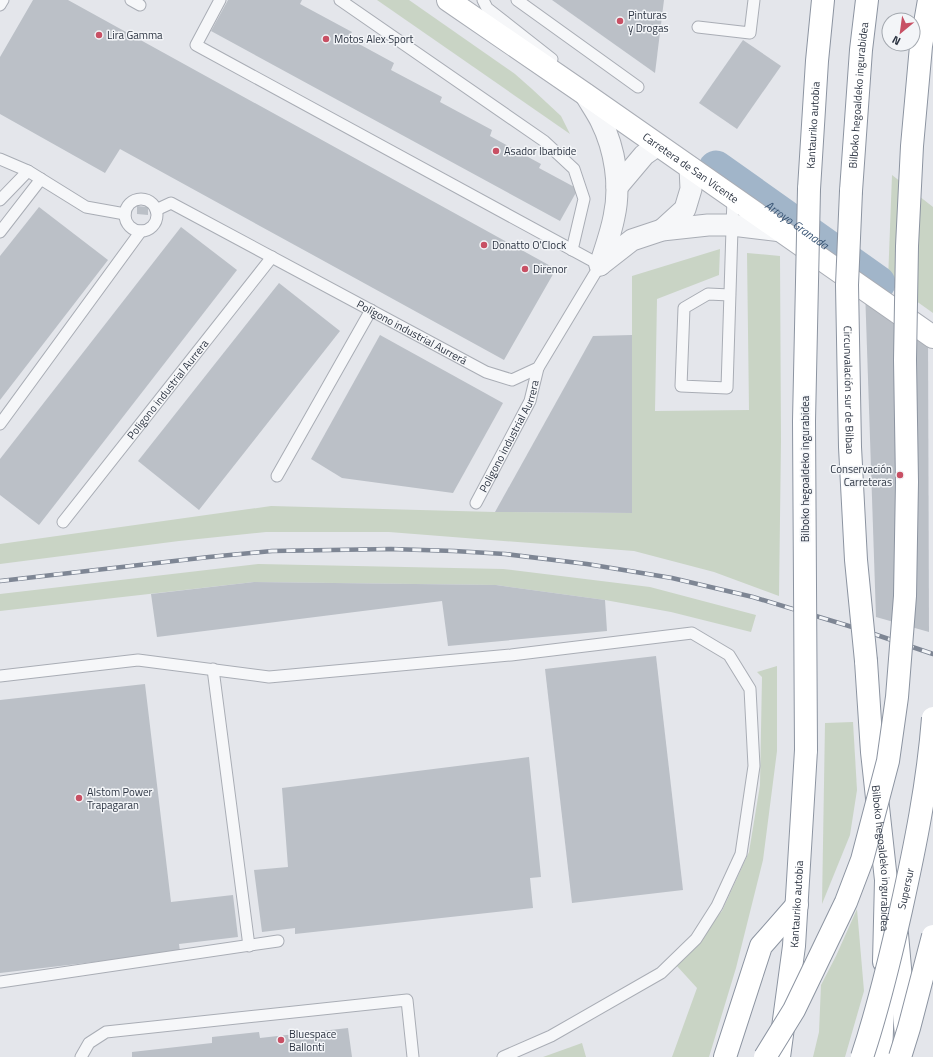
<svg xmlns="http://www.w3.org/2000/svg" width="933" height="1057" viewBox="0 0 933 1057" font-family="'Titillium Web',sans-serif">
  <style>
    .green { fill: #c9d4c5 }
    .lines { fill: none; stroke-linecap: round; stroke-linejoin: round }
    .river { stroke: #a1b5c9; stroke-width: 35 }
    .building { fill: #bbc0c7 }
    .lane-casing { stroke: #a9adb5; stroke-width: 13 }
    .street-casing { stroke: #a9adb5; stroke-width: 23 }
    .secondary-casing { stroke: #a9adb5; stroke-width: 24 }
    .highway-casing { stroke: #8c94a1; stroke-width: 24 }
    .lane { stroke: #f6f7f9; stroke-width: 11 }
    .street { stroke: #f6f7f9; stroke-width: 21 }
    .secondary { stroke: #fff; stroke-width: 22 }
    .highway { stroke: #fff; stroke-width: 22 }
    .rail-casing { stroke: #7e8694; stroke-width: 4.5 }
    .rail { stroke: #f3f5f8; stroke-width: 3; stroke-dasharray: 9; stroke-linecap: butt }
    .highway-bridge-casing { stroke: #8c94a1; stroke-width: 24; stroke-linecap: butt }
    .highway-bridge { stroke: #fff; stroke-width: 22 }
    .poi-dot { fill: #c85064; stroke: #f3f5f8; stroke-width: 1.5 }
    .labels { text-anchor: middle; stroke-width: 3; stroke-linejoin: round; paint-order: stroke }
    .poi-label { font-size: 11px; fill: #2c3442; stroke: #f3f5f8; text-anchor: start }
    .street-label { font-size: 11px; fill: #2c3442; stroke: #f3f5f8 }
    .water-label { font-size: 12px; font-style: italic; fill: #385474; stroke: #f3f5f8 }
  </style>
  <rect width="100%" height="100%" fill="#e4e6eb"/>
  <g class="green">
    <path d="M 377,0 L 409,0 L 515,74 L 532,89 L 561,116 L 570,134 Z"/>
    <path d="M 892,175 L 933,207 L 933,313 L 888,281 Z"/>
    <path d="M 720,249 L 719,275 L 657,299 L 655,411 L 749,410 L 747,253 L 780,256 L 781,441 L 779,596 L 714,572 L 634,551 L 389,532 L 266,532 L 179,541 L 0,564 L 0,544 L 271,506 L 495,512 L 632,513 L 632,276 Z"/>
    <path d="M 258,564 L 503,569 L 650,587 L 756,615 L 751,632 L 671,612 L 605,600 L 496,585 L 254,582 L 0,611 L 0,594 Z"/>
    <path d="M 777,666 L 777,751 L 763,860 L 736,968 L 709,1057 L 672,1057 L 697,988 L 676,965 L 722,911 L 749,852 L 760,785 L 762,677 L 757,672 Z"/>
    <path d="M 853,722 L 857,790 L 850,835 L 822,904 L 825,723 Z"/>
    <path d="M 857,909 L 864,991 L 845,1057 L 813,1057 L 819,1032 L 821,985 L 836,956 Z"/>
    <path d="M 582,1043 L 586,1057 L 543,1057 Z"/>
  </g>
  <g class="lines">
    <path class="river" id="s1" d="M 716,168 L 878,283"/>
  </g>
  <g class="building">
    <path d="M 33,0 L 68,0 L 556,269 L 504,360 L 120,149 L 105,173 L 0,114 L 0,57 Z"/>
    <path d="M 228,0 L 302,0 L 300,4 L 352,32 L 348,38 L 394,63 L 391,70 L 442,97 L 440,102 L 492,130 L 490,136 L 541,164 L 539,168 L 578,189 L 560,221 L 211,31 Z"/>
    <path d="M 552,0 L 664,0 L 655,73 Z"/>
    <path d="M 743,40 L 781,66 L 737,129 L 699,103 Z"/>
    <path d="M 137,206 L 148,207 L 148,215 L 137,214 Z"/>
    <path d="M 39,207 L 108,260 L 0,400 L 0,256 Z"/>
    <path d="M 181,227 L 237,270 L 39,525 L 0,495 L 0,459 Z"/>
    <path d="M 279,283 L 340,331 L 199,510 L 138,461 Z"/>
    <path d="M 865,289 L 928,333 L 929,632 L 876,617 Z"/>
    <path d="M 380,335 L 503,403 L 453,493 L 342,478 L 311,459 Z"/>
    <path d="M 632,335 L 632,513 L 495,512 L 593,336 Z"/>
    <path d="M 254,582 L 496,585 L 605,600 L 607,631 L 448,646 L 442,601 L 157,637 L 151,594 Z"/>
    <path d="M 656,656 L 683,890 L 572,903 L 545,669 Z"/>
    <path d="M 145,684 L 171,902 L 233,895 L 238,937 L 179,944 L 180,952 L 0,973 L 0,700 Z"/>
    <path d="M 529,757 L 541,877 L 530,878 L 533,908 L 295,934 L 295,928 L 262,932 L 254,870 L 288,867 L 282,788 Z"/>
    <path d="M 348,1028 L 352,1057 L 132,1057 L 132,1052 L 212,1043 L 212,1037 L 259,1032 L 260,1038 Z"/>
  </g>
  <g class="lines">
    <defs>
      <g id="lane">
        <path d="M 131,0 L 140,5"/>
        <path d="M 340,0 L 544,141 L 574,169 L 584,199 L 572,250"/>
        <path d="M 483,0 L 487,8 L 552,59"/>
        <path d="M 517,0 L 638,87"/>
        <path d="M 0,5 L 3,0"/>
        <path d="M 698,27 L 750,33 L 754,0"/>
        <path d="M 0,159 L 28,171 L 86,207 L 125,214"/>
        <circle cx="141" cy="215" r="16"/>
        <path d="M 0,200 L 28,171"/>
        <path id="s2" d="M 156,210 L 171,203 L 486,372 L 512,380 L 538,368 L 600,265 L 196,45 L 220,0"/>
        <path d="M 0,232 L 41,179"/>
        <path d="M 730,295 L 708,294 L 684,308 L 681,386 L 727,388 L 733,197"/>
        <path d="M 0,424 L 141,231"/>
        <path d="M 277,476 L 371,310"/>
        <path id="s3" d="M 476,503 L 530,401 L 538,368"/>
        <path id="s4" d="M 63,522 L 272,257"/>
        <path d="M 213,669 L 249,946"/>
        <path d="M 0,676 L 138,660 L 269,677 L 511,655 L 692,633 L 729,655 L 750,689 L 754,766 L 741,854 L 717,906 L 696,939 L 661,973 L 551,1036 L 503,1057"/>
        <path d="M 0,982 L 278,941"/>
        <path d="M 81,1057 L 89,1043 L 106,1032 L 407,1000 L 413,1057"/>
      </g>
      <g id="street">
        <path d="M 585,94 C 590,103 596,111 601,121 C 615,149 621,186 614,217 C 611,233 605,249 600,265"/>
        <path d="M 617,187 L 644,155 L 658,145"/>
        <path d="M 662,230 L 685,209 L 691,189 L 690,167"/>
        <path d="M 600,265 L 632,240 L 662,230 L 708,225 L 732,225 L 782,231"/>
      </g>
      <g id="secondary">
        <path id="s5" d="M 448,0 L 585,94 L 933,337"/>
      </g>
      <g id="highway">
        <path id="s6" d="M 809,189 L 817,61 L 823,0"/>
        <path id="s7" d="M 851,191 L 861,50 L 867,0"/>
        <path id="s8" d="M 866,661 L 872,752 L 886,880 L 884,962"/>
        <path d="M 897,934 L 906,1036"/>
        <path d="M 725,1057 L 761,946 L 797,905"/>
        <path id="s9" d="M 779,1057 L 794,946 L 806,750"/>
        <path d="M 881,1057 L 883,1002"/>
      </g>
    </defs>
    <use href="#lane" class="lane-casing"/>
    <use href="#street" class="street-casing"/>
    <use href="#secondary" class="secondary-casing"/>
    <use href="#highway" class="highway-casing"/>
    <use href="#lane" class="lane"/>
    <use href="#street" class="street"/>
    <use href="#secondary" class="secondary"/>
    <use href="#highway" class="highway"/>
    <defs>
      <path id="rail" d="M 0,581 L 209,557 L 272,551 L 391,549 L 454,551 L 505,554 L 587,564 L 672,578 L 753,597 L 862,630 L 933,654"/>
    </defs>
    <use href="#rail" class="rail-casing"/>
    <use href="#rail" class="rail"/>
    <defs>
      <g id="highway-bridge">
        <path id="s10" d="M 851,191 L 847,285 L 850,447 L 856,560 L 866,661"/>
        <path d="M 806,750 L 804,421 L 809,189"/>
        <path d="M 765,1057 L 794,1010 L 846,902 L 862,860 L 888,761 L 897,697 L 905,596 L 907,482 L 905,360 L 907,246 L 912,146 L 921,46 L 929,0"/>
        <path id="s11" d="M 862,1057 C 878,1009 890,959 901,910 C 915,847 928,783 933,718"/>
        <path d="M 900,1057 L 909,1028 L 933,936"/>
      </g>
    </defs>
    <use href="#highway-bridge" class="highway-bridge-casing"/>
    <use href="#highway-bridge" class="highway-bridge"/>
  </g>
  <g class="poi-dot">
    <circle cx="620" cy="21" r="4"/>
    <circle cx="99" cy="35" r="4"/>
    <circle cx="326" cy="39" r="4"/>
    <circle cx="496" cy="151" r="4"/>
    <circle cx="484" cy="245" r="4"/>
    <circle cx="525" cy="269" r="4"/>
    <circle cx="900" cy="475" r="4"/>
    <circle cx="79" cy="798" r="4"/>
    <circle cx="281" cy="1040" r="4"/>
  </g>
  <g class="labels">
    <g class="poi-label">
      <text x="628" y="19">Pinturas<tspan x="628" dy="13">y Drogas</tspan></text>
      <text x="107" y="39">Lira Gamma</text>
      <text x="334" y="43">Motos Alex Sport</text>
      <text x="504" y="155">Asador Ibarbide</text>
      <text x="492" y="249">Donatto O'Clock</text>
      <text x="533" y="273">Direnor</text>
      <text x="892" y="473" text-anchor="end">Conservación<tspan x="892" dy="13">Carreteras</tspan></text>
      <text x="87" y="796">Alstom Power<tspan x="87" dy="13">Trapagaran</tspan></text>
      <text x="289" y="1038">Bluespace<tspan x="289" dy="13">Ballonti</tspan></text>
    </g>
    <g class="street-label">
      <text dy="4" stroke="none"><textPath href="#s7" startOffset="96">Bilboko hegoaldeko ingurabidea</textPath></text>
      <text dy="4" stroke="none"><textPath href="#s6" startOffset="64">Kantauriko autobia</textPath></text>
      <text dy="4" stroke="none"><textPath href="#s5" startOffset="295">Carretera de San Vicente</textPath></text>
      <text dy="4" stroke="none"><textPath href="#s2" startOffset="290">Polígono industrial Aurrerá</textPath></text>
      <text dy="4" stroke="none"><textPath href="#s4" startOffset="169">Poligono industrial Aurrera</textPath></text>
      <text dy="4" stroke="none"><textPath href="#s10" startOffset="199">Circunvalación sur de Bilbao</textPath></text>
      <text dy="4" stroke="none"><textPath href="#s3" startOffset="75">Poligono industrial Aurrera</textPath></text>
      <text transform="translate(805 469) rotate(-90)" y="4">Bilboko hegoaldeko ingurabidea</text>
      <text dy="4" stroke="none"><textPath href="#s8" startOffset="198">Bilboko hegoaldeko ingurabidea</textPath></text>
      <text dy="4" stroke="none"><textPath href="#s11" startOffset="174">Supersur</textPath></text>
      <text dy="4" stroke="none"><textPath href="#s9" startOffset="154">Kantauriko autobia</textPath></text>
    </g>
    <g class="water-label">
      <text dy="4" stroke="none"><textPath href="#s1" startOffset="99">Arroyo Granada</textPath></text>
    </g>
  </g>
  <g transform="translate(901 32) rotate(209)"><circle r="19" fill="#f3f5f8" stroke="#a3a8af"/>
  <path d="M0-3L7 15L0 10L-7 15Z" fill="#c85064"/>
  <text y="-6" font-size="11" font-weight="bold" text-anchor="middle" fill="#2c3442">N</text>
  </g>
</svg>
